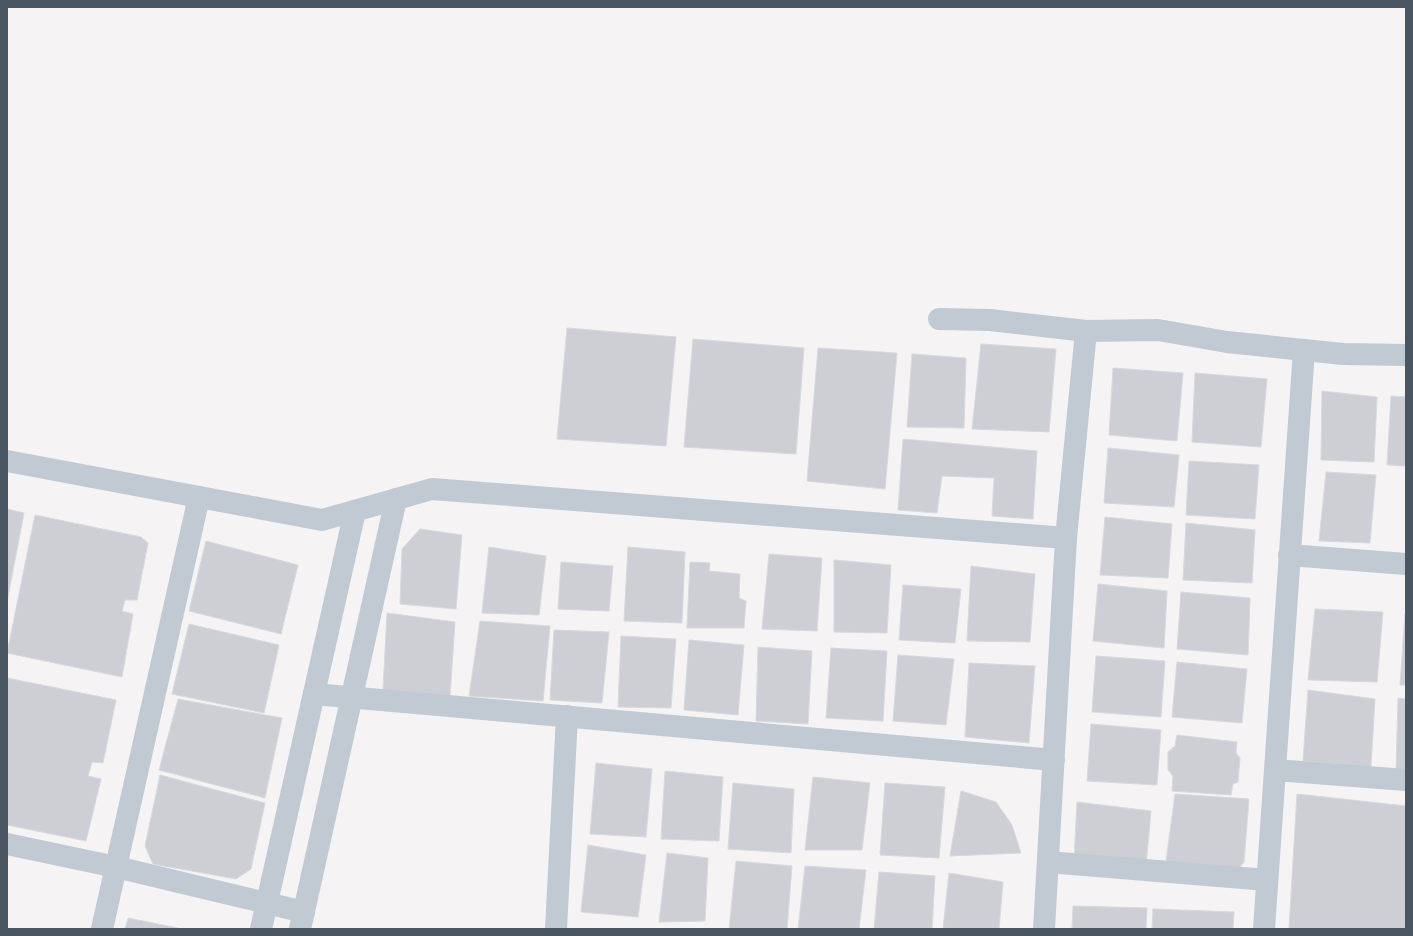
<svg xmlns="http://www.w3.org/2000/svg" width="1413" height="936" viewBox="0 0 1413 936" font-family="'Golos Text',sans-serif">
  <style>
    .building { fill: #cdcfd5; stroke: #d7d9de }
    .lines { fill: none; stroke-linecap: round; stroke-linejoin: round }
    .minor { stroke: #c1cad2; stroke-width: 22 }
  </style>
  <rect width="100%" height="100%" fill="#f5f3f3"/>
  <g class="building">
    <path d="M 567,328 L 676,337 L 666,446 L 557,439 Z"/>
    <path d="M 693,339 L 804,348 L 796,454 L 684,447 Z"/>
    <path d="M 981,344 L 1056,349 L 1049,432 L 972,429 Z"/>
    <path d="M 818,348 L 897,353 L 885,489 L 807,481 Z"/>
    <path d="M 912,354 L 966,358 L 964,428 L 907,427 Z"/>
    <path d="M 1113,368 L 1183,373 L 1177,441 L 1109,435 Z"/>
    <path d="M 1195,373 L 1267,379 L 1261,447 L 1192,442 Z"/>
    <path d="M 1322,391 L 1377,397 L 1374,462 L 1321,460 Z"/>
    <path d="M 1391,396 L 1406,397 L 1406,466 L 1387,465 Z"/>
    <path d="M 903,439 L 1037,451 L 1033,519 L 992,516 L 994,478 L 942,476 L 937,513 L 898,510 Z"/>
    <path d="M 1108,448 L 1179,455 L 1174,507 L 1104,503 Z"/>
    <path d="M 1189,461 L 1259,465 L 1255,519 L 1186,515 Z"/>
    <path d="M 1326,472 L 1376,475 L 1370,543 L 1319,541 Z"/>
    <path d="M 7,509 L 24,513 L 7,602 Z"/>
    <path d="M 35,515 L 141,537 L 148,543 L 137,600 L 125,600 L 122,611 L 133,614 L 122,677 L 7,653 Z"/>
    <path d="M 1105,517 L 1172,524 L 1168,578 L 1100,575 Z"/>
    <path d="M 1186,523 L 1255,530 L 1252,583 L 1183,580 Z"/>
    <path d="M 420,529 L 462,535 L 456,609 L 400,604 L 402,549 Z"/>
    <path d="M 206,541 L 298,565 L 281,634 L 189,611 Z"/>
    <path d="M 489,547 L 546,556 L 539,615 L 482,613 Z"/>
    <path d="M 628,547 L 685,552 L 682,623 L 624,621 Z"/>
    <path d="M 769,554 L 822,558 L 817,631 L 762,629 Z"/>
    <path d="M 834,560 L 891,565 L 887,633 L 834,632 Z"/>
    <path d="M 561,562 L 613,566 L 609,611 L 558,609 Z"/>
    <path d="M 690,562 L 710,563 L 709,571 L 740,574 L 739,598 L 746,601 L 744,628 L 687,628 Z"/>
    <path d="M 971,566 L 1035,574 L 1030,642 L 967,641 Z"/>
    <path d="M 1098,584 L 1167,591 L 1164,648 L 1093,641 Z"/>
    <path d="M 903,585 L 961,589 L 955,643 L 899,640 Z"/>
    <path d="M 1181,592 L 1250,598 L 1248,655 L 1177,649 Z"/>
    <path d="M 1315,609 L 1383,612 L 1377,682 L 1308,680 Z"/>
    <path d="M 387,613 L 455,622 L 450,697 L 383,690 Z"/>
    <path d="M 1405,613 L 1406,614 L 1406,685 L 1400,685 Z"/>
    <path d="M 480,621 L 550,626 L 543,701 L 469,696 Z"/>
    <path d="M 189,624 L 279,645 L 264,713 L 172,694 Z"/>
    <path d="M 554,630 L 609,632 L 602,703 L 550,700 Z"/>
    <path d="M 621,636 L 676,639 L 671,708 L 618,707 Z"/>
    <path d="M 689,640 L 744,645 L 738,715 L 684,710 Z"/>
    <path d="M 758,647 L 812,651 L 808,724 L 756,721 Z"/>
    <path d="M 831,648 L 887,651 L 883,721 L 826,718 Z"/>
    <path d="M 898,655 L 954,659 L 946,725 L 893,721 Z"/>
    <path d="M 1096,656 L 1165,661 L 1161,717 L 1092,712 Z"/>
    <path d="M 1177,662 L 1247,669 L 1242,723 L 1172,717 Z"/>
    <path d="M 969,663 L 1035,666 L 1029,743 L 965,737 Z"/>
    <path d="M 7,678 L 116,700 L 103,763 L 92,762 L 88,776 L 101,779 L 86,841 L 7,825 Z"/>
    <path d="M 1308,690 L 1375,699 L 1371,767 L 1303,761 Z"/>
    <path d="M 1398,698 L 1406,699 L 1406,771 L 1396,771 Z"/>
    <path d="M 178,699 L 282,718 L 265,798 L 159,770 Z"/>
    <path d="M 1091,724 L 1161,730 L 1157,785 L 1087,781 Z"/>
    <path d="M 1177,735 L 1237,742 L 1236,753 L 1240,758 L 1238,782 L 1233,784 L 1231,795 L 1172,791 L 1173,776 L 1168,770 L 1168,752 L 1175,746 Z"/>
    <path d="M 596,763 L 652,769 L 646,837 L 590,834 Z"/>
    <path d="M 665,771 L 723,777 L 719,841 L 661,839 Z"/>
    <path d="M 160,775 L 265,803 L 251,869 L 236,879 L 153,864 L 145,846 Z"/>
    <path d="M 813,777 L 870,783 L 862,850 L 805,850 Z"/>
    <path d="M 733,783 L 794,789 L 791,853 L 728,849 Z"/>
    <path d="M 885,783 L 945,787 L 939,858 L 880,855 Z"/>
    <path d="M 961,791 L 996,802 L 1012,825 L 1021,853 L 950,856 Z"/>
    <path d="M 1175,794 L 1249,799 L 1244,862 L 1238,869 L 1166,861 Z"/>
    <path d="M 1297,794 L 1406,806 L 1406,929 L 1289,929 Z"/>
    <path d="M 1077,802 L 1151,811 L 1146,866 L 1074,861 Z"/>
    <path d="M 588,845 L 646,855 L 638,917 L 581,912 Z"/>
    <path d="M 667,853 L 708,858 L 705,921 L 659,922 Z"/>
    <path d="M 736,861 L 792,866 L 787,929 L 729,929 Z"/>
    <path d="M 805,866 L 866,870 L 859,929 L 798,929 Z"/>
    <path d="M 879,872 L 935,876 L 932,929 L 874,929 Z"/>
    <path d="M 949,873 L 1003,882 L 999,929 L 943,929 Z"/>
    <path d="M 1073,906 L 1147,908 L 1146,929 L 1072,929 Z"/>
    <path d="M 1153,909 L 1234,912 L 1233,929 L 1152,929 Z"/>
    <path d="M 128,918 L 183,929 L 125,929 Z"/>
  </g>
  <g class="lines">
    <g class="minor">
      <path d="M 939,319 L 990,320 L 1086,331 L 1158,330 L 1227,342 L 1343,354 L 1406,355"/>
      <path d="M 7,461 L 322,520 L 432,489 L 1066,538"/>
      <path d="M 1289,555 L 1406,564"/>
      <path d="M 314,694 L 1054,760"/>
      <path d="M 1275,770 L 1406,780"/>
      <path d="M 7,844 L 116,867 L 304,912"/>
      <path d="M 1048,862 L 1267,880"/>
      <path d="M 102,929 L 199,497"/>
      <path d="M 261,929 L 355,511"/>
      <path d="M 300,929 L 396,499"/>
      <path d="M 556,929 L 567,716"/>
      <path d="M 1044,929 L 1066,538 L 1086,331"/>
      <path d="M 1264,929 L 1304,350"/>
    </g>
  </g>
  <rect width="1413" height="936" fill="none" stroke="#4a5661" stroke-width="16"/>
</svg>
